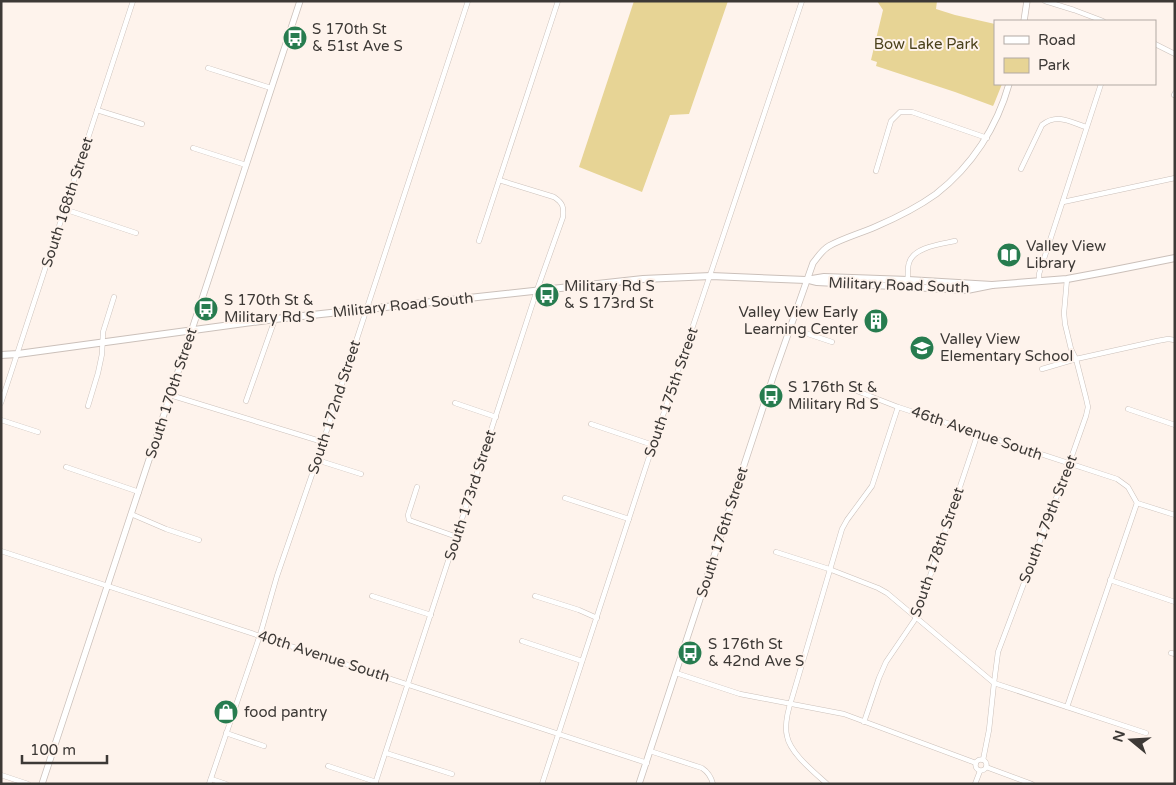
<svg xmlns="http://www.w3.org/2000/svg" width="1176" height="785" viewBox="0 0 1176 785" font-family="'Varela Round',sans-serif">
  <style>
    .green { fill: #e7d495 }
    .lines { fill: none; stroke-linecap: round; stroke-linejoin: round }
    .minor-casing { stroke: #cbc0ba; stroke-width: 5.5 }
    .tertiary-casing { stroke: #cbc0ba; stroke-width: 7 }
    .secondary-casing { stroke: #cbc0ba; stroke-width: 8 }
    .minor { stroke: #fff; stroke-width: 4.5 }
    .tertiary { stroke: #fff; stroke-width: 5.5 }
    .secondary { stroke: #fff; stroke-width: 6 }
    .labels { text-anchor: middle; stroke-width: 4; stroke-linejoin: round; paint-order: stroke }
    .poi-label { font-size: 15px; fill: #3d3936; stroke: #fef3ec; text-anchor: start }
    .park-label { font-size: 15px; fill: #4c421c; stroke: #fef3ec }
    .street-label { font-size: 15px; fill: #3d3936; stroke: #fef3ec }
  </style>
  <rect width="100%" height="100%" fill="#fef3ec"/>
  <g class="green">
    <path d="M 634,1 L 728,1 L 689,114 L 670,115 L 642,192 L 579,167 Z"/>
    <path d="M 877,1 L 937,1 L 936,9 L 955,15 L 995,24 L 995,84 L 1002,84 L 994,104 L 993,106 L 955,92 L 876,66 L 877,62 L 871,60 L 883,10 Z"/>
  </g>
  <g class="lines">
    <defs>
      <g id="minor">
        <path d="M 1045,1 L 1074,10 L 1103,21"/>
        <path d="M 1155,44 L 1175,54"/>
        <path d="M 208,68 L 271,88"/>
        <path d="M 1174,95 L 1175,93"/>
        <path d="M 97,110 L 142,124"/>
        <path d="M 193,148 L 246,165"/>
        <path d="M 1021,169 L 1042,125 C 1057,113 1070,122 1086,127"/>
        <path d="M 876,171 L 891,121 L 900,112 L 912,112 L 987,138"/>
        <path d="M 1063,202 L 1175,178"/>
        <path d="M 64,209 L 136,233"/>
        <path d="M 479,241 L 558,1"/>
        <path d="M 1039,281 L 1039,274 L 1101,84"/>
        <path d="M 908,283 C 908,277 907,269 909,263 C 913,247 942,244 955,241"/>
        <path d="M 790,328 L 832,342"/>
        <path d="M 1042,369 L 1076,359 L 1157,341 L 1168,339 L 1175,340"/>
        <path d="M 857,391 L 898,407 L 1117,479 L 1128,487 L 1137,503 L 1175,515"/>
        <path d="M 170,395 L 323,442"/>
        <path d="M 246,401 L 275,319"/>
        <path d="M 1,403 L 133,1"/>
        <path d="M 455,403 L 496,417"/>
        <path d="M 88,406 L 98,373 L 102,354 L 103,332 L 114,297"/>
        <path d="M 1128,409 L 1175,425"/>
        <path d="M 1,420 L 38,432"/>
        <path d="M 591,424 L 653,445"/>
        <path d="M 317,460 L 361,474"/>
        <path d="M 66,467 L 139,492"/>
        <path d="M 417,487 L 408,515 L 409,520 L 457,537"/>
        <path d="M 565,498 L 629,519"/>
        <path d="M 131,514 L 166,529 L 199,540"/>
        <path d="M 1,551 L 647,763"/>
        <path d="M 776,552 L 829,569 L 878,588 L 887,593 L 994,683 L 1146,733"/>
        <path d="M 1110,580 L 1175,602"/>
        <path d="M 372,596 L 431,615"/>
        <path d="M 535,596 L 579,610 L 597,618"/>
        <path d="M 522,641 L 582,661"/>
        <path d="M 1171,653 L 1175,654"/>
        <path d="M 676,673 L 740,694 L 844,714 L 976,763"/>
        <path d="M 1067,707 L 1137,503"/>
        <path d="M 864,722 L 879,678 L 886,662 L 916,618 L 978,433"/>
        <path d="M 226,733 L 264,746"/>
        <path d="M 650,751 L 702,768 C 708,772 711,776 713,784"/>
        <path d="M 386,753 L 452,774"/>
        <circle cx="981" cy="765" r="5.5"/>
        <path d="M 983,760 L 989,730 L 994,683 L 998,652 L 1069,464 L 1086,416 L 1088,407 L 1086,398 L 1076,359 L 1071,349 L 1065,324 L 1064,313 L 1067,279"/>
        <path d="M 328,766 L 376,782"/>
        <path d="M 986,767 L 1032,784"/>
        <path d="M 1,775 L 28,784"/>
        <path d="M 211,779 L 226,784"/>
        <path d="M 209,784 L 260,635 L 277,576 L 317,460 L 468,1"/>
        <path d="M 375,784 L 537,290 L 563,217 C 564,207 563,203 554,197 L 499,180"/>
        <path d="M 542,784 L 653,445 L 802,1"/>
        <path d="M 827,784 C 814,772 790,753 787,736 C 784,724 788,710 792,698 L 842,529 L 847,520 L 872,486 L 898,407"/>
        <path d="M 975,784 L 980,771"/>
      </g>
      <g id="tertiary">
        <path d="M 1024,21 L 1027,1"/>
        <path d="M 42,784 C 129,523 214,262 300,1"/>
        <path d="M 639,784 L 774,374 L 813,263 C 818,257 822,250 829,246 C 841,239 861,233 875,227 C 896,218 918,207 936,194 C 972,166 997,127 1009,84"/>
      </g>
      <g id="secondary">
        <path d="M 809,280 L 817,282 L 967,290 L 992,285 L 1067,279 L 1110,271 L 1175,258"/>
        <path d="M 1,355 L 18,354 L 275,319 L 643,279 L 711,276 L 806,280 L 824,277 L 908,280 L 992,285"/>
      </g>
    </defs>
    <use href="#minor" class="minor-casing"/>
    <use href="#tertiary" class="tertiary-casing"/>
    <use href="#secondary" class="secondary-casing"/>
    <use href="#minor" class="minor"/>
    <use href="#tertiary" class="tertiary"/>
    <use href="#secondary" class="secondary"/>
  </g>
  <defs>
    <symbol id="bus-disc" viewBox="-11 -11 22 22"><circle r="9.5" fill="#277c4f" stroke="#fef3ec"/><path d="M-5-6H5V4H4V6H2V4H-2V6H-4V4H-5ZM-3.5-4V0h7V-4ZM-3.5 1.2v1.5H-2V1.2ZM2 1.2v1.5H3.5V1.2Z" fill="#fff"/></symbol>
    <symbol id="library-disc" viewBox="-11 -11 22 22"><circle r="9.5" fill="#277c4f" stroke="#fef3ec"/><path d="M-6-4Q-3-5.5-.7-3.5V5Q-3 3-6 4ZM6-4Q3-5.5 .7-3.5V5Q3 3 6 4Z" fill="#fff"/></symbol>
    <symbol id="building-disc" viewBox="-11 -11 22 22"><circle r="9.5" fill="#277c4f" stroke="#fef3ec"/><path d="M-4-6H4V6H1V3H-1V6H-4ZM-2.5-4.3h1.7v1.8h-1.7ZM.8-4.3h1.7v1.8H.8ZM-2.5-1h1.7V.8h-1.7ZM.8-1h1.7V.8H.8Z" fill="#fff"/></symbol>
    <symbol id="school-disc" viewBox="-11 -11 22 22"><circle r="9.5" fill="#277c4f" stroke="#fef3ec"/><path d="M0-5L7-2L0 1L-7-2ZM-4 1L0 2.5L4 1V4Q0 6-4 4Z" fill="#fff"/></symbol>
    <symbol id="shop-disc" viewBox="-11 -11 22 22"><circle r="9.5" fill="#277c4f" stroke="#fef3ec"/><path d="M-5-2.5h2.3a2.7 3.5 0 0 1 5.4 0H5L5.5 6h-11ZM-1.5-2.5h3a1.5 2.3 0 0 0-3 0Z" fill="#fff"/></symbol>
  </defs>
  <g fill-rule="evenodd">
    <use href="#bus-disc" x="281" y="24" width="28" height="28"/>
    <use href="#library-disc" x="995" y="241" width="28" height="28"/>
    <use href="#bus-disc" x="533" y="281" width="28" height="28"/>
    <use href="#bus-disc" x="192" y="295" width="28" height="28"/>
    <use href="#building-disc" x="862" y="307" width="28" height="28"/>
    <use href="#school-disc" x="908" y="334" width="28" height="28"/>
    <use href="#bus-disc" x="757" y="382" width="28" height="28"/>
    <use href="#bus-disc" x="676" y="639" width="28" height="28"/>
    <use href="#shop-disc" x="212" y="698" width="28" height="28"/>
  </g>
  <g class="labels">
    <g class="poi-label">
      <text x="312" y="34">S 170th St<tspan x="312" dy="17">&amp; 51st Ave S</tspan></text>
      <text x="1026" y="251">Valley View<tspan x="1026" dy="17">Library</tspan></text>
      <text x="564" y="291">Military Rd S<tspan x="564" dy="17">&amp; S 173rd St</tspan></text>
      <text x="224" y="305">S 170th St &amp;<tspan x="224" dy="17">Military Rd S</tspan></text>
      <text x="858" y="317" text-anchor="end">Valley View Early<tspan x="858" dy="17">Learning Center</tspan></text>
      <text x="940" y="344">Valley View<tspan x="940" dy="17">Elementary School</tspan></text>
      <text x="788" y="392">S 176th St &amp;<tspan x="788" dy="17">Military Rd S</tspan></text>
      <text x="708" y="649">S 176th St<tspan x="708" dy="17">&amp; 42nd Ave S</tspan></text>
      <text x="244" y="717">food pantry</text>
    </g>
    <g class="park-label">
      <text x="926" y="49">Bow Lake Park</text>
    </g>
    <g class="street-label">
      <text transform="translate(67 202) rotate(-72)" y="5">South 168th Street</text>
      <text transform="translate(899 285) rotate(2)" y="5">Military Road South</text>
      <text transform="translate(403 305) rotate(-6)" y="5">Military Road South</text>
      <text transform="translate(671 392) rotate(-71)" y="5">South 175th Street</text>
      <text transform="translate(171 393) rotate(-72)" y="5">South 170th Street</text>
      <text transform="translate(334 407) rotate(-72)" y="5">South 172nd Street</text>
      <text transform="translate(977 433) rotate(19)" y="5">46th Avenue South</text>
      <text transform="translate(470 495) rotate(-72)" y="5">South 173rd Street</text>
      <text transform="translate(1048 519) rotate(-69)" y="5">South 179th Street</text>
      <text transform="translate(722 532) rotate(-72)" y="5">South 176th Street</text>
      <text transform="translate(937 552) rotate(-71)" y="5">South 178th Street</text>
      <text transform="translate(324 656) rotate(18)" y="5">40th Avenue South</text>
    </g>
  </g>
  <rect width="1176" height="785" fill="none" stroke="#3d3936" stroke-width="5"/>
  <rect x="994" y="20" width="162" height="65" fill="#fef3ec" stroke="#b1a9a3"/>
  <rect x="1004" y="36" width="25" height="8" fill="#ffffff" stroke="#b1a9a3"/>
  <text x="1038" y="45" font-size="15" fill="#3d3936">Road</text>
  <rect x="1004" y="58" width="25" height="15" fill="#e7d495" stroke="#b1a9a3"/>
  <text x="1038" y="70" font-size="15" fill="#3d3936">Park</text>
  <g transform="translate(1131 740) rotate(288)" stroke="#fef3ec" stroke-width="4" paint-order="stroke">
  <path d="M0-4L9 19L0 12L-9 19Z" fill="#3d3936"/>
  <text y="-8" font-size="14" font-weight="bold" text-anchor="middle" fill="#3d3936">N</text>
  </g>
  <path d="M22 755v8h85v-8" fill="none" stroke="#3d3936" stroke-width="2.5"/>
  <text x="30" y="755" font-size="15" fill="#3d3936" stroke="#fef3ec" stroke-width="4" paint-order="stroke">100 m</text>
</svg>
